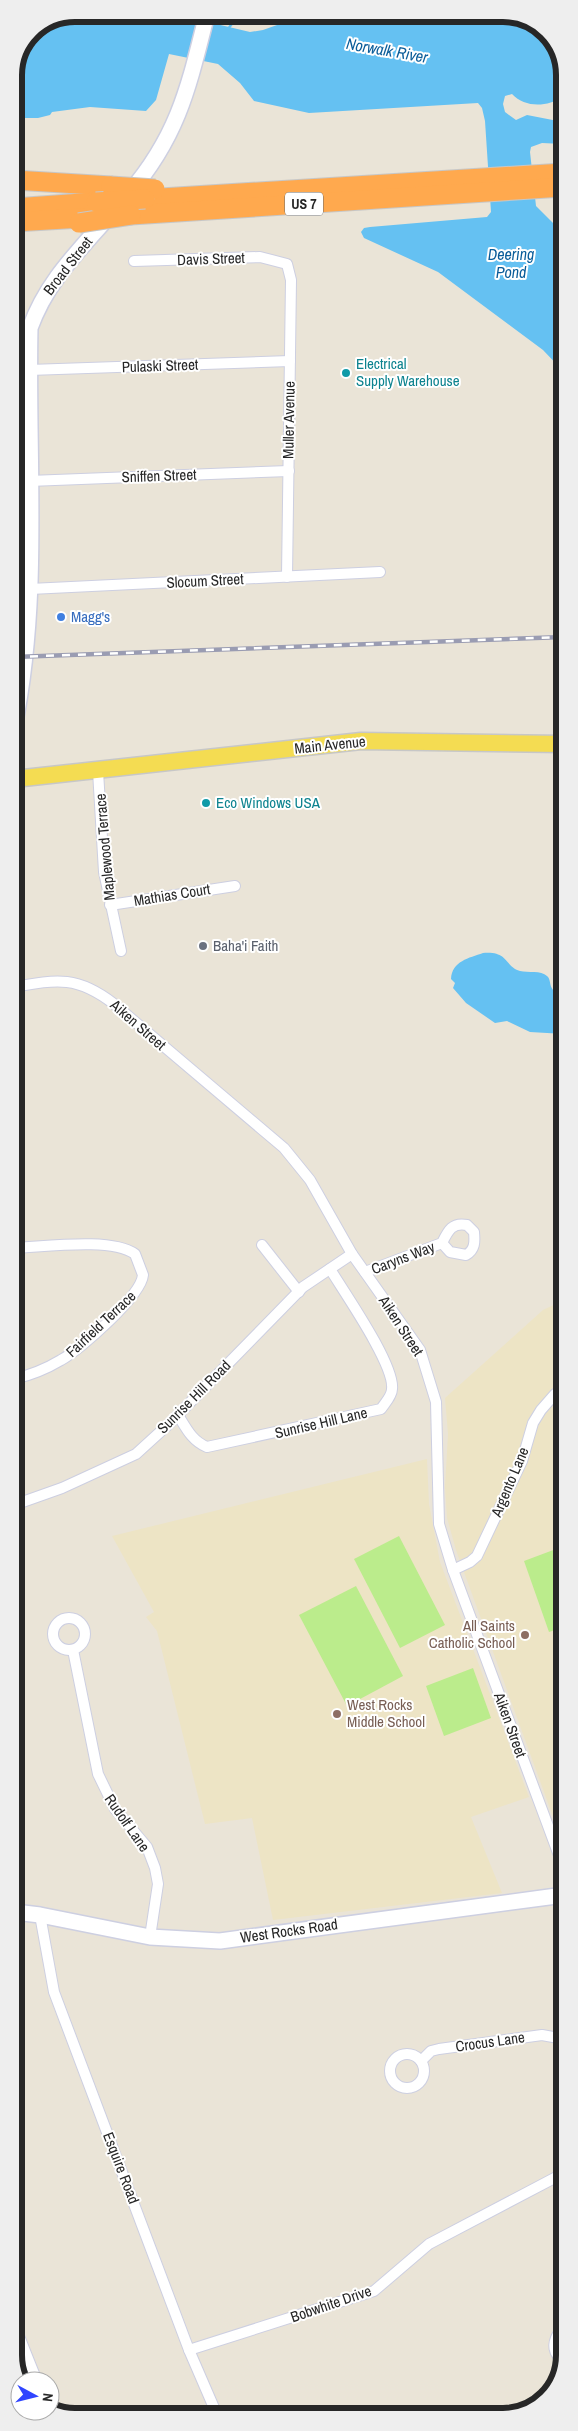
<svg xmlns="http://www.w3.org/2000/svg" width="578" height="2431" viewBox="0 0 578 2431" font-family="'Archivo Narrow',sans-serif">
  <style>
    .education { fill: #ede4c5 }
    .cemetery { fill: #bed5ae }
    .pitch { fill: #bbec8c }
    .water { fill: #65c1f2 }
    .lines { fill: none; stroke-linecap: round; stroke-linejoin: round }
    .stream { stroke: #65c1f2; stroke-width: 2.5 }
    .street-casing { stroke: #cdcfe1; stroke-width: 12 }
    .secondary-casing { stroke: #cdcfe1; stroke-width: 18 }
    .primary-casing { stroke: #c7c7c7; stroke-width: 19 }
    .highway-casing { stroke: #c7c7c7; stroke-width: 21 }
    .street { stroke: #fff; stroke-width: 10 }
    .secondary { stroke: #fff; stroke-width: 15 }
    .primary { stroke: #f4dc52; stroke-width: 16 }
    .highway { stroke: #ffa94e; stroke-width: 19 }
    .rail-casing { stroke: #9a9cb2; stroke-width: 4.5 }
    .rail { stroke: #fff; stroke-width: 2.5; stroke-dasharray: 8; stroke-linecap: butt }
    .highway-bridge-casing { stroke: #c7c7c7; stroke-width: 21; stroke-linecap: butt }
    .highway-bridge { stroke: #ffa94e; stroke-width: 19 }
    .culture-dot { fill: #0f9aa8; stroke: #fff; stroke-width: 2 }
    .shop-dot { fill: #3f7fe0; stroke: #fff; stroke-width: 2 }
    .worship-dot { fill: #6b7280; stroke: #fff; stroke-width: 2 }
    .education-dot { fill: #8d6e63; stroke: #fff; stroke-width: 2 }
    .labels { text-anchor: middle; stroke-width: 4; stroke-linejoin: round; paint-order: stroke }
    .shield { fill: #fff; stroke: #686868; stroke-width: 1 }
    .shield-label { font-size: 14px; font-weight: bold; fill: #272727 }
    .street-label { font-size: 15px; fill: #272727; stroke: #fff }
    .culture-label { font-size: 15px; fill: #0d838f; stroke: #fff; text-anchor: start }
    .shop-label { font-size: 15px; fill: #366cbe; stroke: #fff; text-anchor: start }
    .worship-label { font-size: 15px; fill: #5b616d; stroke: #fff; text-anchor: start }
    .education-label { font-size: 15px; fill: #785e54; stroke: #fff; text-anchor: end }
    .water-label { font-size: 16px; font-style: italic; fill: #095c99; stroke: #fff }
    .rim { fill: none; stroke: #272727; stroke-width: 6 }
  </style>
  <rect width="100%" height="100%" fill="#eae4d7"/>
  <g class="education">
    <path d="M 564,1300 L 564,1847 L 456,1550 L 447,1518 L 445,1487 L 448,1434 L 445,1398 L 543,1310 Z"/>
    <path d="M 427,1459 L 429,1504 L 440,1562 L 529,1797 L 471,1817 L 502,1893 L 273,1920 L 252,1818 L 205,1824 L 157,1631 L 146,1617 L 154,1612 L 112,1536 Z"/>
  </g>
  <path class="cemetery" d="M 14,487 L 23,488 L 24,511 L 16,648 L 14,648 Z"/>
  <g class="pitch">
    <path d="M 399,1536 L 445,1625 L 400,1648 L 354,1559 Z"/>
    <path d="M 564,1546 L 564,1627 L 549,1632 L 524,1561 Z"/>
    <path d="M 356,1586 L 403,1676 L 347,1706 L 299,1615 Z"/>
    <path d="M 473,1668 L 491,1718 L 444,1736 L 426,1686 Z"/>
  </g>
  <g class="water">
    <path d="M 76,14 L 174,14 L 250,32 L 263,30 L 308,14 L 510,14 L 546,32 L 563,64 L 563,97 C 547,107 525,108 512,94 L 505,96 L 503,104 L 505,112 L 516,120 L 527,115 L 563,122 L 563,144 L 542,143 L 531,147 L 530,152 L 536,206 L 554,224 L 563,228 L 563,371 L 543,350 L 438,272 L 364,238 L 361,232 L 364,228 L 370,227 L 487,217 L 491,212 L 485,121 L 482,108 L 478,103 L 309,113 L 254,101 L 240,83 L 218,64 L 169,54 L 156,100 L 146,111 L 90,107 L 52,112 L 50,115 L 38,118 L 14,118 L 14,76 L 32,32 Z"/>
    <path d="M 483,953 C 509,951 504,966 520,971 C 528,973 541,970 547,976 C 551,979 549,985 553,990 L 562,990 L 564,1034 L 530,1032 L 507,1021 L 495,1023 L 466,1003 L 453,988 L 455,983 L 451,979 C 452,961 469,958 483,953 Z"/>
  </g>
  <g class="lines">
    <path class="stream" d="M 228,29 L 234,21 L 254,14"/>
    <defs>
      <g id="street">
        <path d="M 134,261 L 260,257 L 287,264 L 291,280 L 287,577"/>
        <path d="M 29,370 L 290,361"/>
        <path d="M 14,405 L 29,407"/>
        <path d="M 29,481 L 289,471"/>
        <path d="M 30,589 L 380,572"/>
        <path d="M 98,771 L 104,872 L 121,951"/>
        <path d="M 110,905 L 235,886"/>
        <path d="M 14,987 C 58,979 78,976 114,1004 L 284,1148 L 310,1180 L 352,1254 L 420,1350 L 436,1402 L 439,1524 L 453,1570 L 564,1869"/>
        <path d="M 262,1245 L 299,1292"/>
        <path d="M 14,1248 C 44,1247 111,1237 135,1254 L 143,1275 C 141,1296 81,1349 61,1360 C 46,1369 31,1375 14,1379"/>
        <path d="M 365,1272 L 442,1243 L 450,1252 L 466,1255 C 475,1250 475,1242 474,1232 L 467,1225 C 452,1222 448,1231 442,1243"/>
        <path d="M 178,1415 C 186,1428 192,1441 207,1447 L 381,1409 C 385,1403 392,1396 392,1389 C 395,1365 344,1292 330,1269"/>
        <path d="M 14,1505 L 62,1488 L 136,1454 L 170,1423 L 303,1287 L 352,1254"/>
        <path d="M 453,1570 L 470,1562 L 477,1556 L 522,1461 L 533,1423 L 541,1410 L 555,1394 L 564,1390"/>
        <circle cx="69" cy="1634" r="16"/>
        <path d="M 73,1650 L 98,1774 L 115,1809 L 147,1847 L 155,1868 L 158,1884 L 150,1937"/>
        <path d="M 40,1915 L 54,1992 L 189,2350 L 218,2417"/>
        <circle cx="407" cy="2071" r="17"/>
        <path d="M 421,2061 L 431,2051 L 439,2049 L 542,2035 L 564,2039"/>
        <path d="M 15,2326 L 37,2381"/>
        <path d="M 189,2350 L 374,2291 L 429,2244 L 564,2173"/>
        <path d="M 563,2360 C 553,2354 552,2344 558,2334 L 564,2330"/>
      </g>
      <g id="secondary">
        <path d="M 129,193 C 179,135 189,85 207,14"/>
        <path d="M 14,727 C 41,597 27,461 30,328 C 47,281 77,253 109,216"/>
        <path d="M 15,1912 L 40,1915 L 150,1937 L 220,1941 L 564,1895"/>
      </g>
      <path id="primary" d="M 14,779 L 361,741 L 563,744"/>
      <g id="highway">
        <path d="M 14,180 L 111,186"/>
        <path d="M 145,199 L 563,173"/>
        <path d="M 14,208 L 96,202"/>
        <path d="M 131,215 L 563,187"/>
        <path d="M 14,222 L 82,218"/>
      </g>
    </defs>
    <use href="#street" class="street-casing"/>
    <use href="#secondary" class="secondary-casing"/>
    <use href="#primary" class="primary-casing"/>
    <use href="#highway" class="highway-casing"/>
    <use href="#street" class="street"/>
    <use href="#secondary" class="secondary"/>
    <use href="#primary" class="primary"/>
    <use href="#highway" class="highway"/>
    <defs>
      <path id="rail" d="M 14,657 L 563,637"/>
    </defs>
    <use href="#rail" class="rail-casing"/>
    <use href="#rail" class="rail"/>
    <defs>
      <g id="highway-bridge">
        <path d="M 111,186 L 155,189"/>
        <path d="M 96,202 L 145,199"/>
        <path d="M 79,223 L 131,215"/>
      </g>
    </defs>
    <use href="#highway-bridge" class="highway-bridge-casing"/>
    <use href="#highway-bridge" class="highway-bridge"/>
  </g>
  <g class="culture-dot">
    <circle cx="346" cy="373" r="5"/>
    <circle cx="206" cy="803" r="5"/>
  </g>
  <circle class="shop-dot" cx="61" cy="617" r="5"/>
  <circle class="worship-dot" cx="203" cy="946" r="5"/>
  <g class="education-dot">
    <circle cx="525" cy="1635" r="5"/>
    <circle cx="337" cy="1714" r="5"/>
  </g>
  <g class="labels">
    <rect class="shield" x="285" y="192.5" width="38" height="23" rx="4"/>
    <g class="shield-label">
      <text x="304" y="209">US 7</text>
    </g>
    <g class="street-label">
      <text transform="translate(211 259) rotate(-2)" y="5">Davis Street</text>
      <text transform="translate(68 266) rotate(-52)" y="5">Broad Street</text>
      <text transform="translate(160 366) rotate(-2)" y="5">Pulaski Street</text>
      <text transform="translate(289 420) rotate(-89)" y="5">Muller Avenue</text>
      <text transform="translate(159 476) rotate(-2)" y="5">Sniffen Street</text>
      <text transform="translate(205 581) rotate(-3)" y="5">Slocum Street</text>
      <text transform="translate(330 745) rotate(-6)" y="5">Main Avenue</text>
      <text transform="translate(105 847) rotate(-95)" y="5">Maplewood Terrace</text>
      <text transform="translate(172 895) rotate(-9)" y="5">Mathias Court</text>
      <text transform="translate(138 1025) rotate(41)" y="5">Aiken Street</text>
      <text transform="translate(403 1258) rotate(-21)" y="5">Caryns Way</text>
      <text transform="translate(101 1324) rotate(-43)" y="5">Fairfield Terrace</text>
      <text transform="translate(401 1326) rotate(57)" y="5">Aiken Street</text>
      <text transform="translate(194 1397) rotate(-45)" y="5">Sunrise Hill Road</text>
      <text transform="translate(321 1423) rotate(-13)" y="5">Sunrise Hill Lane</text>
      <text transform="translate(510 1482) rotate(-67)" y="5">Argento Lane</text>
      <text transform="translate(510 1725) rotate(70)" y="5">Aiken Street</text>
      <text transform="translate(127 1823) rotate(55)" y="5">Rudolf Lane</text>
      <text transform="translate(289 1931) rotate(-8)" y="5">West Rocks Road</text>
      <text transform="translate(490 2042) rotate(-8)" y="5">Crocus Lane</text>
      <text transform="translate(121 2168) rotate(69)" y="5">Esquire Road</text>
      <text transform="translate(331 2304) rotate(-19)" y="5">Bobwhite Drive</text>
    </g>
    <g class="culture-label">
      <text x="356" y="369">Electrical<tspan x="356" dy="17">Supply Warehouse</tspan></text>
      <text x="216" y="808">Eco Windows USA</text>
    </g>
    <g class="shop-label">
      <text x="71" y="622">Magg's</text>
    </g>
    <g class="worship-label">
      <text x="213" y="951">Baha'i Faith</text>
    </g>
    <g class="education-label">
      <text x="515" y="1631">All Saints<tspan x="515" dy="17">Catholic School</tspan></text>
      <text x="347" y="1710" text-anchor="start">West Rocks<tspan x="347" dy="17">Middle School</tspan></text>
    </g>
    <g class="water-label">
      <text transform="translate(387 50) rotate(10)" y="6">Norwalk River</text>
      <text x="511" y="260">Deering<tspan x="511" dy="18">Pond</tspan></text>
    </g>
  </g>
  <path d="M0 0H578V2431H0ZM75 22H503A53 53 0 0 1 556 75V2355A53 53 0 0 1 503 2408H75A53 53 0 0 1 22 2355V75A53 53 0 0 1 75 22Z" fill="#eee" fill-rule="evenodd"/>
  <path class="rim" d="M75 22H503A53 53 0 0 1 556 75V2355A53 53 0 0 1 503 2408H75A53 53 0 0 1 22 2355V75A53 53 0 0 1 75 22Z"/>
  <g transform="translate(35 2396) rotate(97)"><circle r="24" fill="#ffffff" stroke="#a9a9a9"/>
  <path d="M0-4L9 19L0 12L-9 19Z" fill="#3045ff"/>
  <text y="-8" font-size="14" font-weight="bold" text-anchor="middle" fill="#272727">N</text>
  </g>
</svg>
